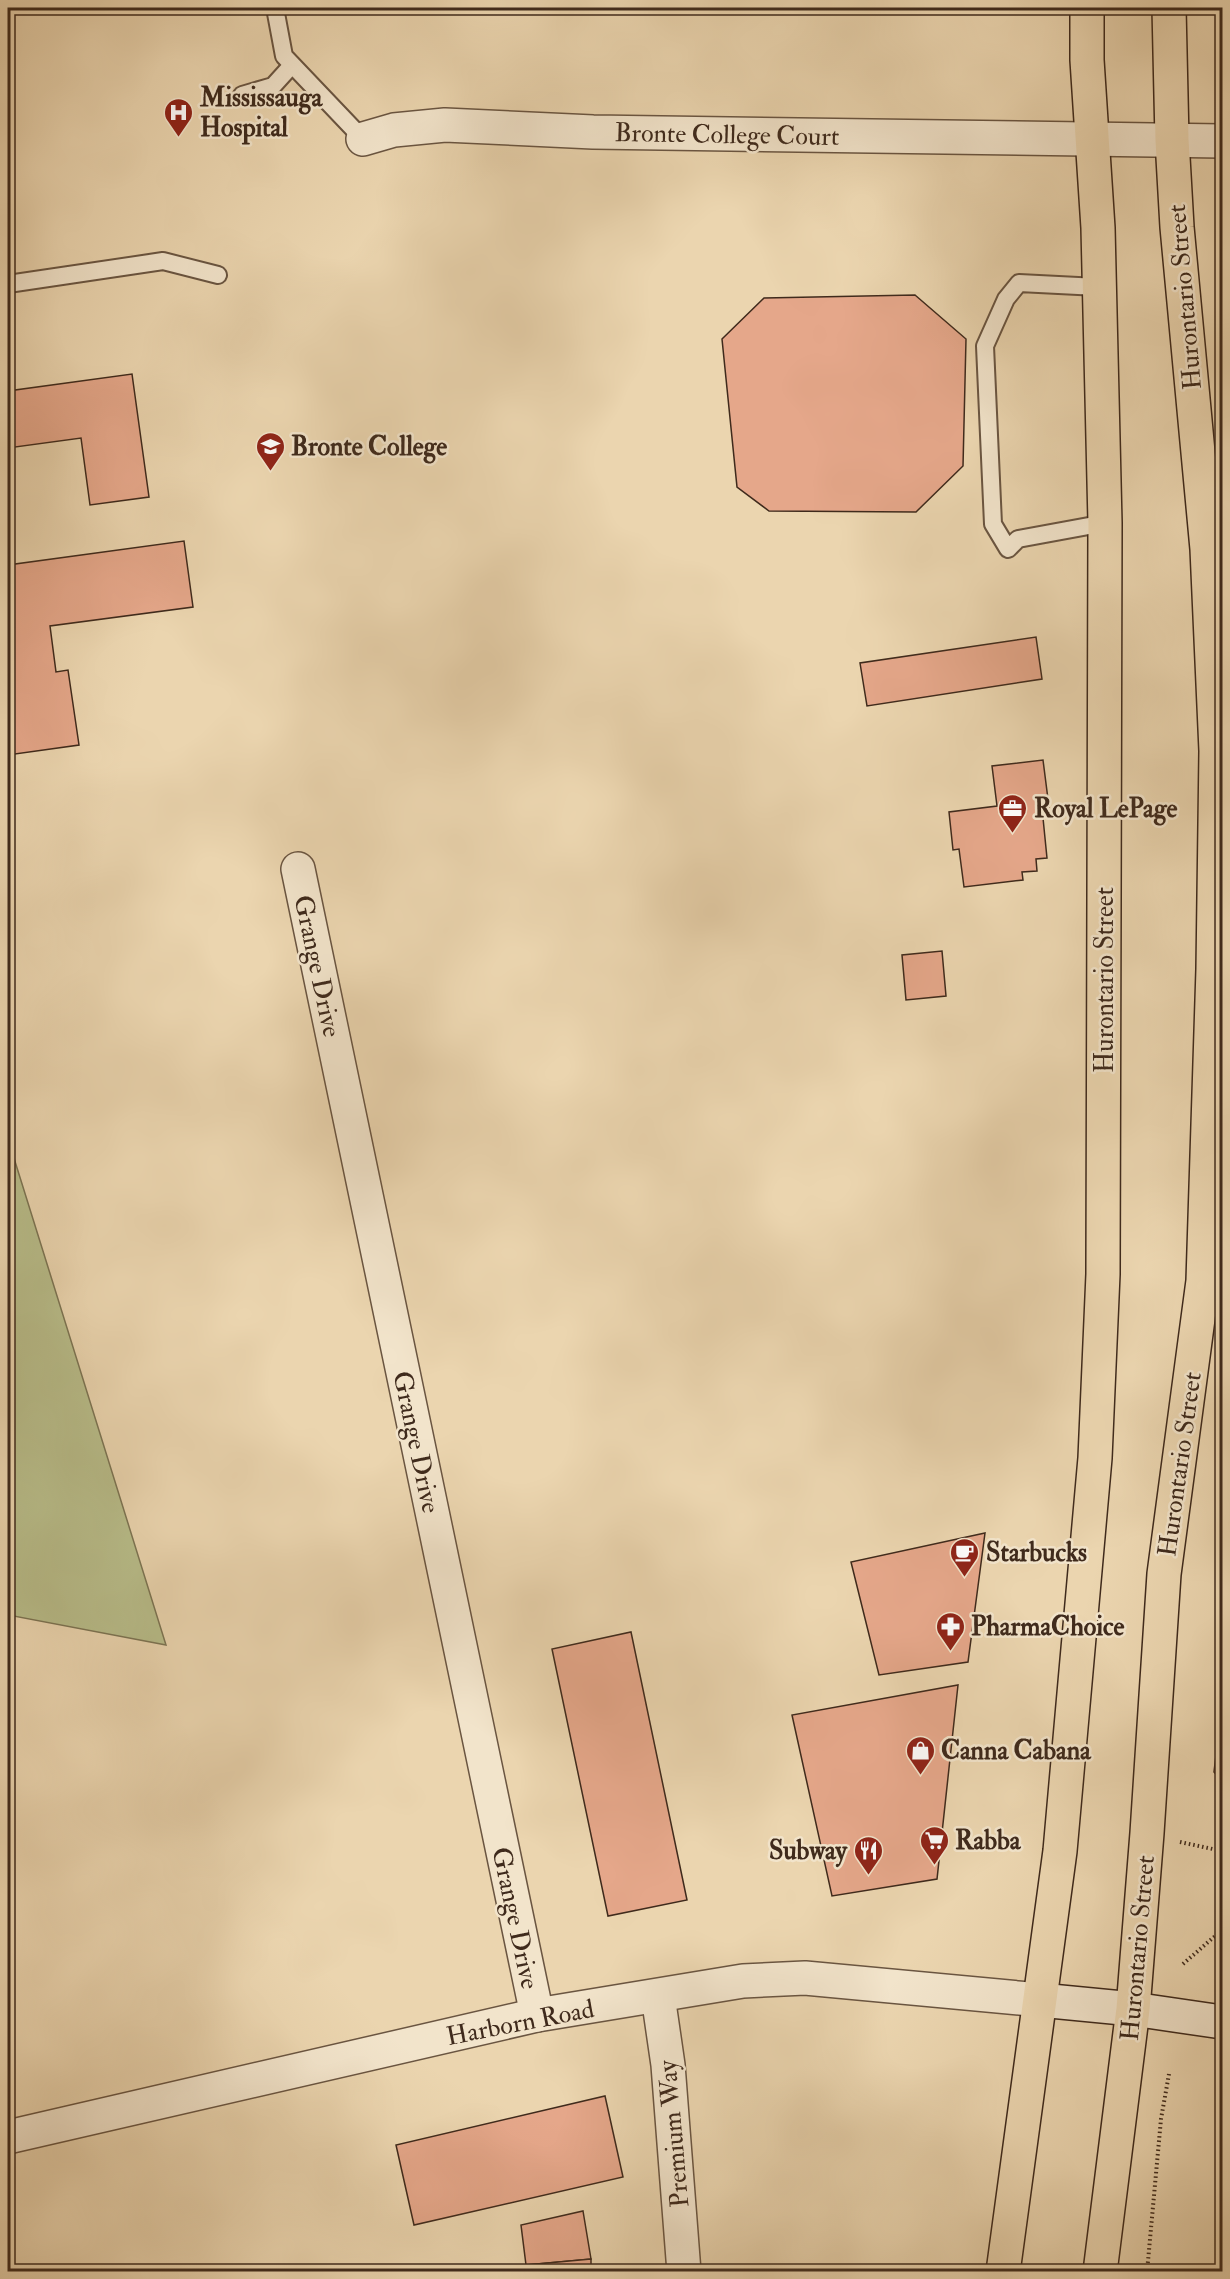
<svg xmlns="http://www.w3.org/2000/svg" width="1230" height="2279" viewBox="0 0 1230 2279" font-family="'IM FELL Double Pica',serif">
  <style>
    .green { fill: #b8bd8a; stroke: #7c7453; stroke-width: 1.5 }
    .building { fill: #e5a78a; stroke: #3f2a1c; stroke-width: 1.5 }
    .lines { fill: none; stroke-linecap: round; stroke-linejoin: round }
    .lane-casing { stroke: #6a5541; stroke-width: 20 }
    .street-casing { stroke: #6a5541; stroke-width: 36 }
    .secondary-casing { stroke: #3f2a1c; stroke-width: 36 }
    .primary-casing { stroke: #3f2a1c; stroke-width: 36 }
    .path { stroke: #3f2a1c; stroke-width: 4; stroke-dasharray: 1.5 3; stroke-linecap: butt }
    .lane { stroke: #f2e4cb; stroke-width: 16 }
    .street { stroke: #f2e4cb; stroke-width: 33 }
    .secondary { stroke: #f2e4cb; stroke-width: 33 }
    .primary { stroke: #ebd5af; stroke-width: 33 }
    .labels { text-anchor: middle; stroke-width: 5; stroke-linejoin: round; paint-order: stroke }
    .poi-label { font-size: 26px; font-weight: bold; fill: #3f2a1c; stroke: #f2e4cb; text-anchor: start }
    .street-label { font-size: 26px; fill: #3f2a1c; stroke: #f2e4cb }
  </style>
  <rect width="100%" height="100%" fill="#ebd5af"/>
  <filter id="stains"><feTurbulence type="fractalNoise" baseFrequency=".00333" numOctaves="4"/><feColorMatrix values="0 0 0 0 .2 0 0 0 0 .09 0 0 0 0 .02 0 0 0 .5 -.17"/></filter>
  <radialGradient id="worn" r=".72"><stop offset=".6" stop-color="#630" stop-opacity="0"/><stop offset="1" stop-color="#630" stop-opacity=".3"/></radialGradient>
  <path class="green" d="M 8,1139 L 166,1645 L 8,1615 Z"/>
  <g class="building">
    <path d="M 915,295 L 966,339 L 963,466 L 916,512 L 769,511 L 737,487 L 722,339 L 764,298 Z"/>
    <path d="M 132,374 L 149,497 L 90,505 L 81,438 L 8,448 L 8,391 Z"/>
    <path d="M 184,541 L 193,607 L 50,626 L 56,672 L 68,670 L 79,745 L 8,755 L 8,565 Z"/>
    <path d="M 1036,637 L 1042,679 L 867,706 L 860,663 Z"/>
    <path d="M 1043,760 L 1049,807 L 1042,808 L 1047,858 L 1036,859 L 1037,871 L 1022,872 L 1023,880 L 964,887 L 959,849 L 953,850 L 949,812 L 997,806 L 992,766 Z"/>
    <path d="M 942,951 L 946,996 L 906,1000 L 902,955 Z"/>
    <path d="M 985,1533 L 968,1662 L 879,1675 L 851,1562 Z"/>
    <path d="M 631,1632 L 687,1900 L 608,1916 L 552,1649 Z"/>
    <path d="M 958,1685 L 937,1879 L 832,1896 L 792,1715 Z"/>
    <path d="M 1222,1741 L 1222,1781 L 1214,1772 L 1217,1747 Z"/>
    <path d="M 605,2096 L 623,2177 L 414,2225 L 396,2145 Z"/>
    <path d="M 583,2211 L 591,2259 L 526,2265 L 521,2225 Z"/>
    <path d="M 591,2259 L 591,2272 L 526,2272 L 526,2265 Z"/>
  </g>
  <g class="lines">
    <defs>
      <g id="lane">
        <path d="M 275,8 L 284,56 L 363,139"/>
        <path d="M 242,95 L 273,86 L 292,65"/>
        <path d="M 8,284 L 163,261 L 218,275"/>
        <path d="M 1098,287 L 1019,283 L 1006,299 L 985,346 L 993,524 L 1008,549 L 1018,539 L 1105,523"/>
      </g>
      <g id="street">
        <path d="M 363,139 L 394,130 L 445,125 L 593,132 L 1222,141"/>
        <path d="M 298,869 L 537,2015"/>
        <path d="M 658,1996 L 668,2065 L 684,2272"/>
        <path d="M 8,2137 L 537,2015 L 743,1981 L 805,1978 L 1040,2000"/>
      </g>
      <path id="secondary" d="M 1040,2000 L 1133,2009 L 1222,2022"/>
      <g id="primary">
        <path d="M 1003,2272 L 1060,1851 L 1095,1458 L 1103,1274 L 1105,523 L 1098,228 L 1087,60 L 1087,8"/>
        <path d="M 1100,2272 L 1133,2009 L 1147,1833 L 1164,1574 L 1203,1281 L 1213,969 L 1216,751 L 1207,549 L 1177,227 L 1172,140 L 1169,8"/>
      </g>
    </defs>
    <use href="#lane" class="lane-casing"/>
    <use href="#street" class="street-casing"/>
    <use href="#secondary" class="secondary-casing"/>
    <use href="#primary" class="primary-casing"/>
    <g class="path">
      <path d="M 1180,1842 L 1222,1851"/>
      <path d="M 1183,1964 L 1222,1930"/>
      <path d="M 1147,2272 L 1161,2119 L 1169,2074"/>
    </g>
    <use href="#lane" class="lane"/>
    <use href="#street" class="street"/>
    <use href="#secondary" class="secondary"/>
    <use href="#primary" class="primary"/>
  </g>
  <defs>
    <symbol id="hospital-pin" viewBox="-11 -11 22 30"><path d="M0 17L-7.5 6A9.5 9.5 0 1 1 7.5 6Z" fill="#8f2418" stroke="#f2e4cb"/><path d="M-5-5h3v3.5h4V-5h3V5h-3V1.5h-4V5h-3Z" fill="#fff"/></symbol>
    <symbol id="school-pin" viewBox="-11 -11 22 30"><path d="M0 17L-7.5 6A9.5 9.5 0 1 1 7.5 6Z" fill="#8f2418" stroke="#f2e4cb"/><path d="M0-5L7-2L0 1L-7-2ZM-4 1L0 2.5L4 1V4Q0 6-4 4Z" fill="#fff"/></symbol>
    <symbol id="office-pin" viewBox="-11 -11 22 30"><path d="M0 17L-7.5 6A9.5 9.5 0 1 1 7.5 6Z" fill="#8f2418" stroke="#f2e4cb"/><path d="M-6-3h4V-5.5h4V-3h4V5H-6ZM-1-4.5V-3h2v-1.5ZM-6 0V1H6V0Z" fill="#fff"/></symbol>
    <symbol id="cafe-pin" viewBox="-11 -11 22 30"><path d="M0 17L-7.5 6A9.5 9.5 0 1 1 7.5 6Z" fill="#8f2418" stroke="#f2e4cb"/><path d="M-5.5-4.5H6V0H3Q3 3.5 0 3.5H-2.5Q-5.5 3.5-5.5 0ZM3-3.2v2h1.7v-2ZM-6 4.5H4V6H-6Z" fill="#fff"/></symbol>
    <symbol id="pharmacy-pin" viewBox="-11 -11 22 30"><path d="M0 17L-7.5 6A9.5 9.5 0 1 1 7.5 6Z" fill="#8f2418" stroke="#f2e4cb"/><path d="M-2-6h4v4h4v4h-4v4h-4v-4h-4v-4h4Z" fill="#fff"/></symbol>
    <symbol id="shop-pin" viewBox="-11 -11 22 30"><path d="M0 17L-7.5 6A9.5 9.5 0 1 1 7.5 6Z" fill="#8f2418" stroke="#f2e4cb"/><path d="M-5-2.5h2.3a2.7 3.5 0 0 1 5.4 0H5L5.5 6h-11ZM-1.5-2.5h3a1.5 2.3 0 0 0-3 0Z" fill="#fff"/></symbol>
    <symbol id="supermarket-pin" viewBox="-11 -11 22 30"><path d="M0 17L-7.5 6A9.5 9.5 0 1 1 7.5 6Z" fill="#8f2418" stroke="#f2e4cb"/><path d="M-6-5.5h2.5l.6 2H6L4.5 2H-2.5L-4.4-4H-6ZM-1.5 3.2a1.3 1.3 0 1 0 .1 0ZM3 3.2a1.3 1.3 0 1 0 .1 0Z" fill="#fff"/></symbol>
    <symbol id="restaurant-pin" viewBox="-11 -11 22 30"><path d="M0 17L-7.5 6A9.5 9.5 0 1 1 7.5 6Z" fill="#8f2418" stroke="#f2e4cb"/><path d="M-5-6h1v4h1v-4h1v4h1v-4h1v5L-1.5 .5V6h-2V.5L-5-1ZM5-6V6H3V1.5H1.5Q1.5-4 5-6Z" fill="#fff"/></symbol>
  </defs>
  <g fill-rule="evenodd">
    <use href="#hospital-pin" x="162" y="96" width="33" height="45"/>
    <use href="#school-pin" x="254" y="430" width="33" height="45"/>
    <use href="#office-pin" x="996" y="792" width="33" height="45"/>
    <use href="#cafe-pin" x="948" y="1536" width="33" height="45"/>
    <use href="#pharmacy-pin" x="934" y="1610" width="33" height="45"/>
    <use href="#shop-pin" x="904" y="1734" width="33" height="45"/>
    <use href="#supermarket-pin" x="918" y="1824" width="33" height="45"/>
    <use href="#restaurant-pin" x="852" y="1834" width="33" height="45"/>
  </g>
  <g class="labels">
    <g class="poi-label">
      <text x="200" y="106">Mississauga<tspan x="200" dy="30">Hospital</tspan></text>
      <text x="291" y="455">Bronte College</text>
      <text x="1034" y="817">Royal LePage</text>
      <text x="986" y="1561">Starbucks</text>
      <text x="971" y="1635">PharmaChoice</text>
      <text x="941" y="1759">Canna Cabana</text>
      <text x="955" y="1849">Rabba</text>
      <text x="847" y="1859" text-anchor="end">Subway</text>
    </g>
    <g class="street-label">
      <text transform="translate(727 134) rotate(1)" y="9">Bronte College Court</text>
      <text transform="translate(1184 297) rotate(-95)" y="9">Hurontario Street</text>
      <text transform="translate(318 966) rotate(78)" y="9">Grange Drive</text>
      <text transform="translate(1104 980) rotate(-90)" y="9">Hurontario Street</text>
      <text transform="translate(417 1442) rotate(78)" y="9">Grange Drive</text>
      <text transform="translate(1179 1464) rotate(-82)" y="9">Hurontario Street</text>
      <text transform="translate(516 1918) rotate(78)" y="9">Grange Drive</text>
      <text transform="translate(1137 1948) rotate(-85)" y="9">Hurontario Street</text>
      <text transform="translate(520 2022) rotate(-11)" y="9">Harborn Road</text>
      <text transform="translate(673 2134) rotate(-95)" y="9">Premium Way</text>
    </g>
  </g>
  <rect width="1230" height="2279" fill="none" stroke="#ebd5af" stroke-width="30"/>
  <rect x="9" y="9" width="1212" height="2261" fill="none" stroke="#3f2a1c" stroke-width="3"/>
  <rect x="15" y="15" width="1200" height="2249" fill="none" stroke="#3f2a1c" stroke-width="1.5"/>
  <rect width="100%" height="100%" filter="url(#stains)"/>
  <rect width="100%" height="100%" fill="url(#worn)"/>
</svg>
